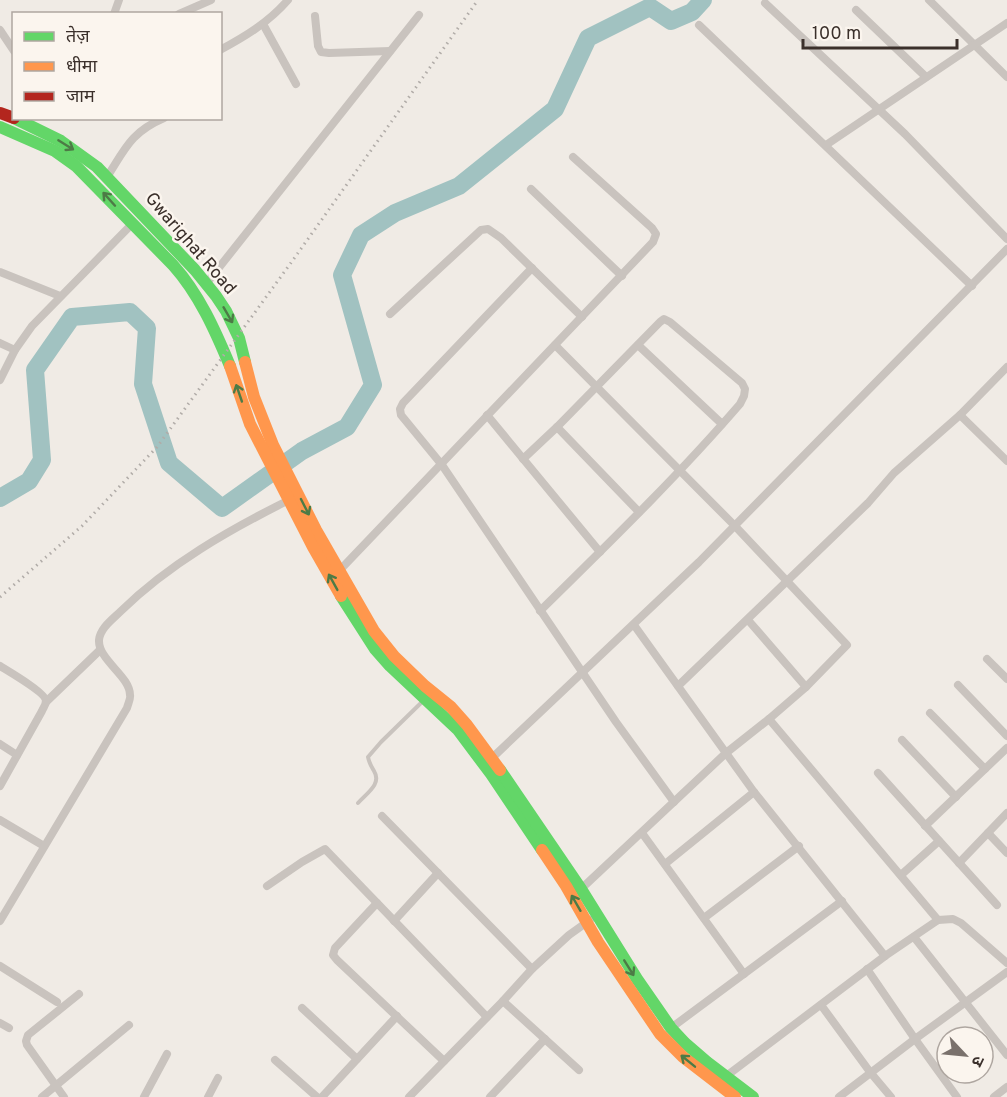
<svg xmlns="http://www.w3.org/2000/svg" width="1007" height="1097" viewBox="0 0 1007 1097" font-family="Overpass,'Noto Sans Devanagari',sans-serif">
  <style>
    .lines { fill: none; stroke-linecap: round; stroke-linejoin: round }
    .river { stroke: #a1c2c1; stroke-width: 18 }
    .lane { stroke: #c9c3be; stroke-width: 4 }
    .street { stroke: #c9c3be; stroke-width: 8 }
    .fast { stroke: #63d668; stroke-width: 12 }
    .slow { stroke: #ff974d; stroke-width: 12 }
    .jam { stroke: #b3261e; stroke-width: 12 }
    .rail { stroke: #b1aca8; stroke-width: 3; stroke-dasharray: 1.5 4.5; stroke-linecap: butt }
    .oneway { stroke: #4d7b46 }
    .labels { text-anchor: middle; stroke-width: 5; stroke-linejoin: round; paint-order: stroke }
    .street-label { font-size: 18px; fill: #3b302b; stroke: #fbf5ee }
  </style>
  <rect width="100%" height="100%" fill="#f0ebe5"/>
  <g class="lines">
    <path class="river" d="M 0,498 L 29,481 L 42,460 L 35,370 L 72,317 L 130,312 L 147,328 L 143,384 L 169,463 L 222,508 L 302,451 L 347,427 L 373,385 L 342,275 L 361,235 L 395,213 L 459,186 L 555,109 L 588,38 L 650,7 L 671,21 L 692,12 L 703,0"/>
    <path class="lane" d="M 358,803 C 367,793 382,784 374,771 C 371,766 369,763 368,757 L 381,742 L 423,701"/>
    <g class="street">
      <path d="M 929,0 L 1007,77"/>
      <path d="M 765,3 L 905,134 L 1007,239"/>
      <path d="M 856,10 L 926,77"/>
      <path d="M 114,14 L 119,0"/>
      <path d="M 179,14 L 211,0"/>
      <path d="M 315,16 L 318,46 L 321,52 L 329,53 L 390,51"/>
      <path d="M 263,24 L 296,84"/>
      <path d="M 699,25 L 972,286"/>
      <path d="M 0,30 L 14,51"/>
      <path d="M 220,50 C 246,36 269,22 288,0"/>
      <path d="M 826,145 L 1007,23"/>
      <path d="M 107,177 C 125,149 131,132 164,118"/>
      <path d="M 531,189 L 622,276"/>
      <path d="M 532,268 L 403,403 L 400,409 L 401,415 L 442,465 L 616,722 L 674,802"/>
      <path d="M 0,272 L 60,296"/>
      <path d="M 206,284 L 419,15"/>
      <path d="M 390,314 L 481,230 L 488,229 L 501,238 L 582,317"/>
      <path d="M 0,343 L 15,350"/>
      <path d="M 555,345 L 735,526 L 847,645 L 806,687 L 769,719 L 726,753 L 581,889"/>
      <path d="M 638,345 L 722,424"/>
      <path d="M 0,380 L 15,350 L 32,326 L 132,224"/>
      <path d="M 487,415 L 600,552"/>
      <path d="M 960,415 L 1007,461"/>
      <path d="M 557,427 L 639,512"/>
      <path d="M 523,459 L 557,427 L 660,322 L 664,319 L 670,322 L 742,383 L 745,389 L 744,396 L 740,404 C 677,477 608,544 540,611"/>
      <path d="M 339,571 L 653,242 L 656,234 L 652,228 L 573,157"/>
      <path d="M 748,620 L 806,687"/>
      <path d="M 634,625 L 754,792 L 885,956"/>
      <path d="M 987,659 L 1007,679"/>
      <path d="M 0,666 C 8,671 46,693 46,701 C 46,705 43,708 42,711 L 0,786"/>
      <path d="M 958,685 L 1007,736"/>
      <path d="M 678,686 L 868,503 L 894,473 L 960,415 L 1007,367"/>
      <path d="M 46,702 L 100,650"/>
      <path d="M 930,713 L 985,769"/>
      <path d="M 769,719 L 938,920"/>
      <path d="M 902,740 L 956,797"/>
      <path d="M 0,744 L 17,755"/>
      <path d="M 492,758 L 699,562 L 1007,249"/>
      <path d="M 878,773 L 997,905"/>
      <path d="M 382,816 L 532,969"/>
      <path d="M 0,820 L 44,846"/>
      <path d="M 925,826 L 1007,748"/>
      <path d="M 642,833 L 744,974"/>
      <path d="M 988,833 L 1007,853"/>
      <path d="M 959,863 L 1007,813"/>
      <path d="M 665,864 L 754,792"/>
      <path d="M 901,875 L 939,841"/>
      <path d="M 267,886 L 302,862 L 325,849 L 487,1017"/>
      <path d="M 377,903 L 335,948 L 333,955 L 337,960 L 444,1061"/>
      <path d="M 704,918 L 799,846"/>
      <path d="M 0,921 L 127,708 C 128,704 131,698 130,695 C 130,676 98,660 99,640 C 100,628 113,619 121,611 C 169,564 229,530 289,500"/>
      <path d="M 394,921 L 438,873"/>
      <path d="M 914,937 L 1007,1055"/>
      <path d="M 0,966 L 57,1002"/>
      <path d="M 867,969 L 915,1039 L 957,1097"/>
      <path d="M 503,1001 L 579,1070"/>
      <path d="M 821,1005 L 870,1072 L 891,1097"/>
      <path d="M 302,1008 L 357,1059"/>
      <path d="M 0,1023 L 9,1028"/>
      <path d="M 671,1028 L 842,901"/>
      <path d="M 275,1060 L 317,1097"/>
      <path d="M 725,1077 L 885,956 L 938,920 L 953,919 L 961,923 L 1007,963"/>
      <path d="M 42,1097 L 129,1025"/>
      <path d="M 64,1097 L 27,1045 L 26,1041 L 28,1035 L 79,994"/>
      <path d="M 144,1097 L 167,1054"/>
      <path d="M 208,1097 L 218,1078"/>
      <path d="M 322,1097 L 397,1016"/>
      <path d="M 409,1097 L 503,1001 L 532,969 L 569,935 L 590,920"/>
      <path d="M 490,1097 L 545,1039"/>
      <path d="M 839,1097 L 915,1039 L 1007,972"/>
      <path d="M 994,1097 L 1007,1087"/>
    </g>
    <g class="fast">
      <path d="M 14,118 L 61,141 L 97,167 L 195,270 L 216,296 L 226,311 L 239,338 L 245,362"/>
      <path d="M 0,127 L 55,151 L 76,166 L 173,265 C 199,294 215,330 230,366"/>
      <path d="M 341,596 L 375,649 L 390,666 L 458,730 L 491,774 L 542,850"/>
      <path d="M 500,770 L 581,889 L 637,979 L 671,1028 L 685,1043 L 707,1062 L 753,1097"/>
    </g>
    <g class="slow">
      <path d="M 245,362 L 254,397 L 273,445 L 316,530 L 374,631 L 394,656 L 425,686 L 451,707 L 467,725 L 500,770"/>
      <path d="M 230,366 L 250,424 L 313,547 L 341,596"/>
      <path d="M 542,850 L 566,886 L 598,942 L 660,1034 L 683,1057 L 735,1097"/>
    </g>
    <path class="jam" d="M 0,113 L 14,118"/>
    <path class="rail" d="M 0,597 L 82,526 L 157,447 L 293,260 L 478,0"/>
  </g>
  <defs><path id="oneway-shaft" d="M-6 0H5M1.5-3L5.5 0L1.5 3" fill="none" stroke-width="1.6" stroke-linecap="round" stroke-linejoin="round" transform="scale(1.5)"/></defs>
  <g class="oneway">
    <use href="#oneway-shaft" transform="translate(66 145) rotate(32)"/>
    <use href="#oneway-shaft" transform="translate(109 199) rotate(-132)"/>
    <use href="#oneway-shaft" transform="translate(228 315) rotate(60)"/>
    <use href="#oneway-shaft" transform="translate(239 393) rotate(-109)"/>
    <use href="#oneway-shaft" transform="translate(305 507) rotate(63)"/>
    <use href="#oneway-shaft" transform="translate(333 582) rotate(-119)"/>
    <use href="#oneway-shaft" transform="translate(576 903) rotate(-120)"/>
    <use href="#oneway-shaft" transform="translate(629 968) rotate(58)"/>
    <use href="#oneway-shaft" transform="translate(688 1061) rotate(-141)"/>
  </g>
  <g class="labels">
    <g class="street-label">
      <text transform="translate(191 243) rotate(49)" y="6">Gwarighat Road</text>
    </g>
  </g>
  <rect x="12" y="12" width="210" height="108" fill="#fbf5ee" stroke="#aea6a0" stroke-width="1.5"/>
  <rect x="24" y="32" width="30" height="9" fill="#63d668" stroke="#aea6a0" stroke-width="1.5"/>
  <text x="66" y="42" font-size="18" fill="#3b302b">तेज़</text>
  <rect x="24" y="62" width="30" height="9" fill="#ff974d" stroke="#aea6a0" stroke-width="1.5"/>
  <text x="66" y="72" font-size="18" fill="#3b302b">धीमा</text>
  <rect x="24" y="92" width="30" height="9" fill="#b3261e" stroke="#aea6a0" stroke-width="1.5"/>
  <text x="66" y="102" font-size="18" fill="#3b302b">जाम</text>
  <g transform="translate(965 1055) rotate(116)"><circle r="28" fill="#fbf5ee" stroke="#aea6a0" stroke-width="1.5"/>
  <path d="M0-4.5L10 22L0 15L-10 22Z" fill="#7a716c"/>
  <text y="-9" font-size="16" font-weight="bold" text-anchor="middle" fill="#3b302b">उ</text>
  </g>
  <path d="M803 39v9h154v-9" fill="none" stroke="#3b302b" stroke-width="3"/>
  <text x="812" y="39" font-size="18" fill="#3b302b" stroke="#fbf5ee" stroke-width="4.5" paint-order="stroke">100 m</text>
</svg>
